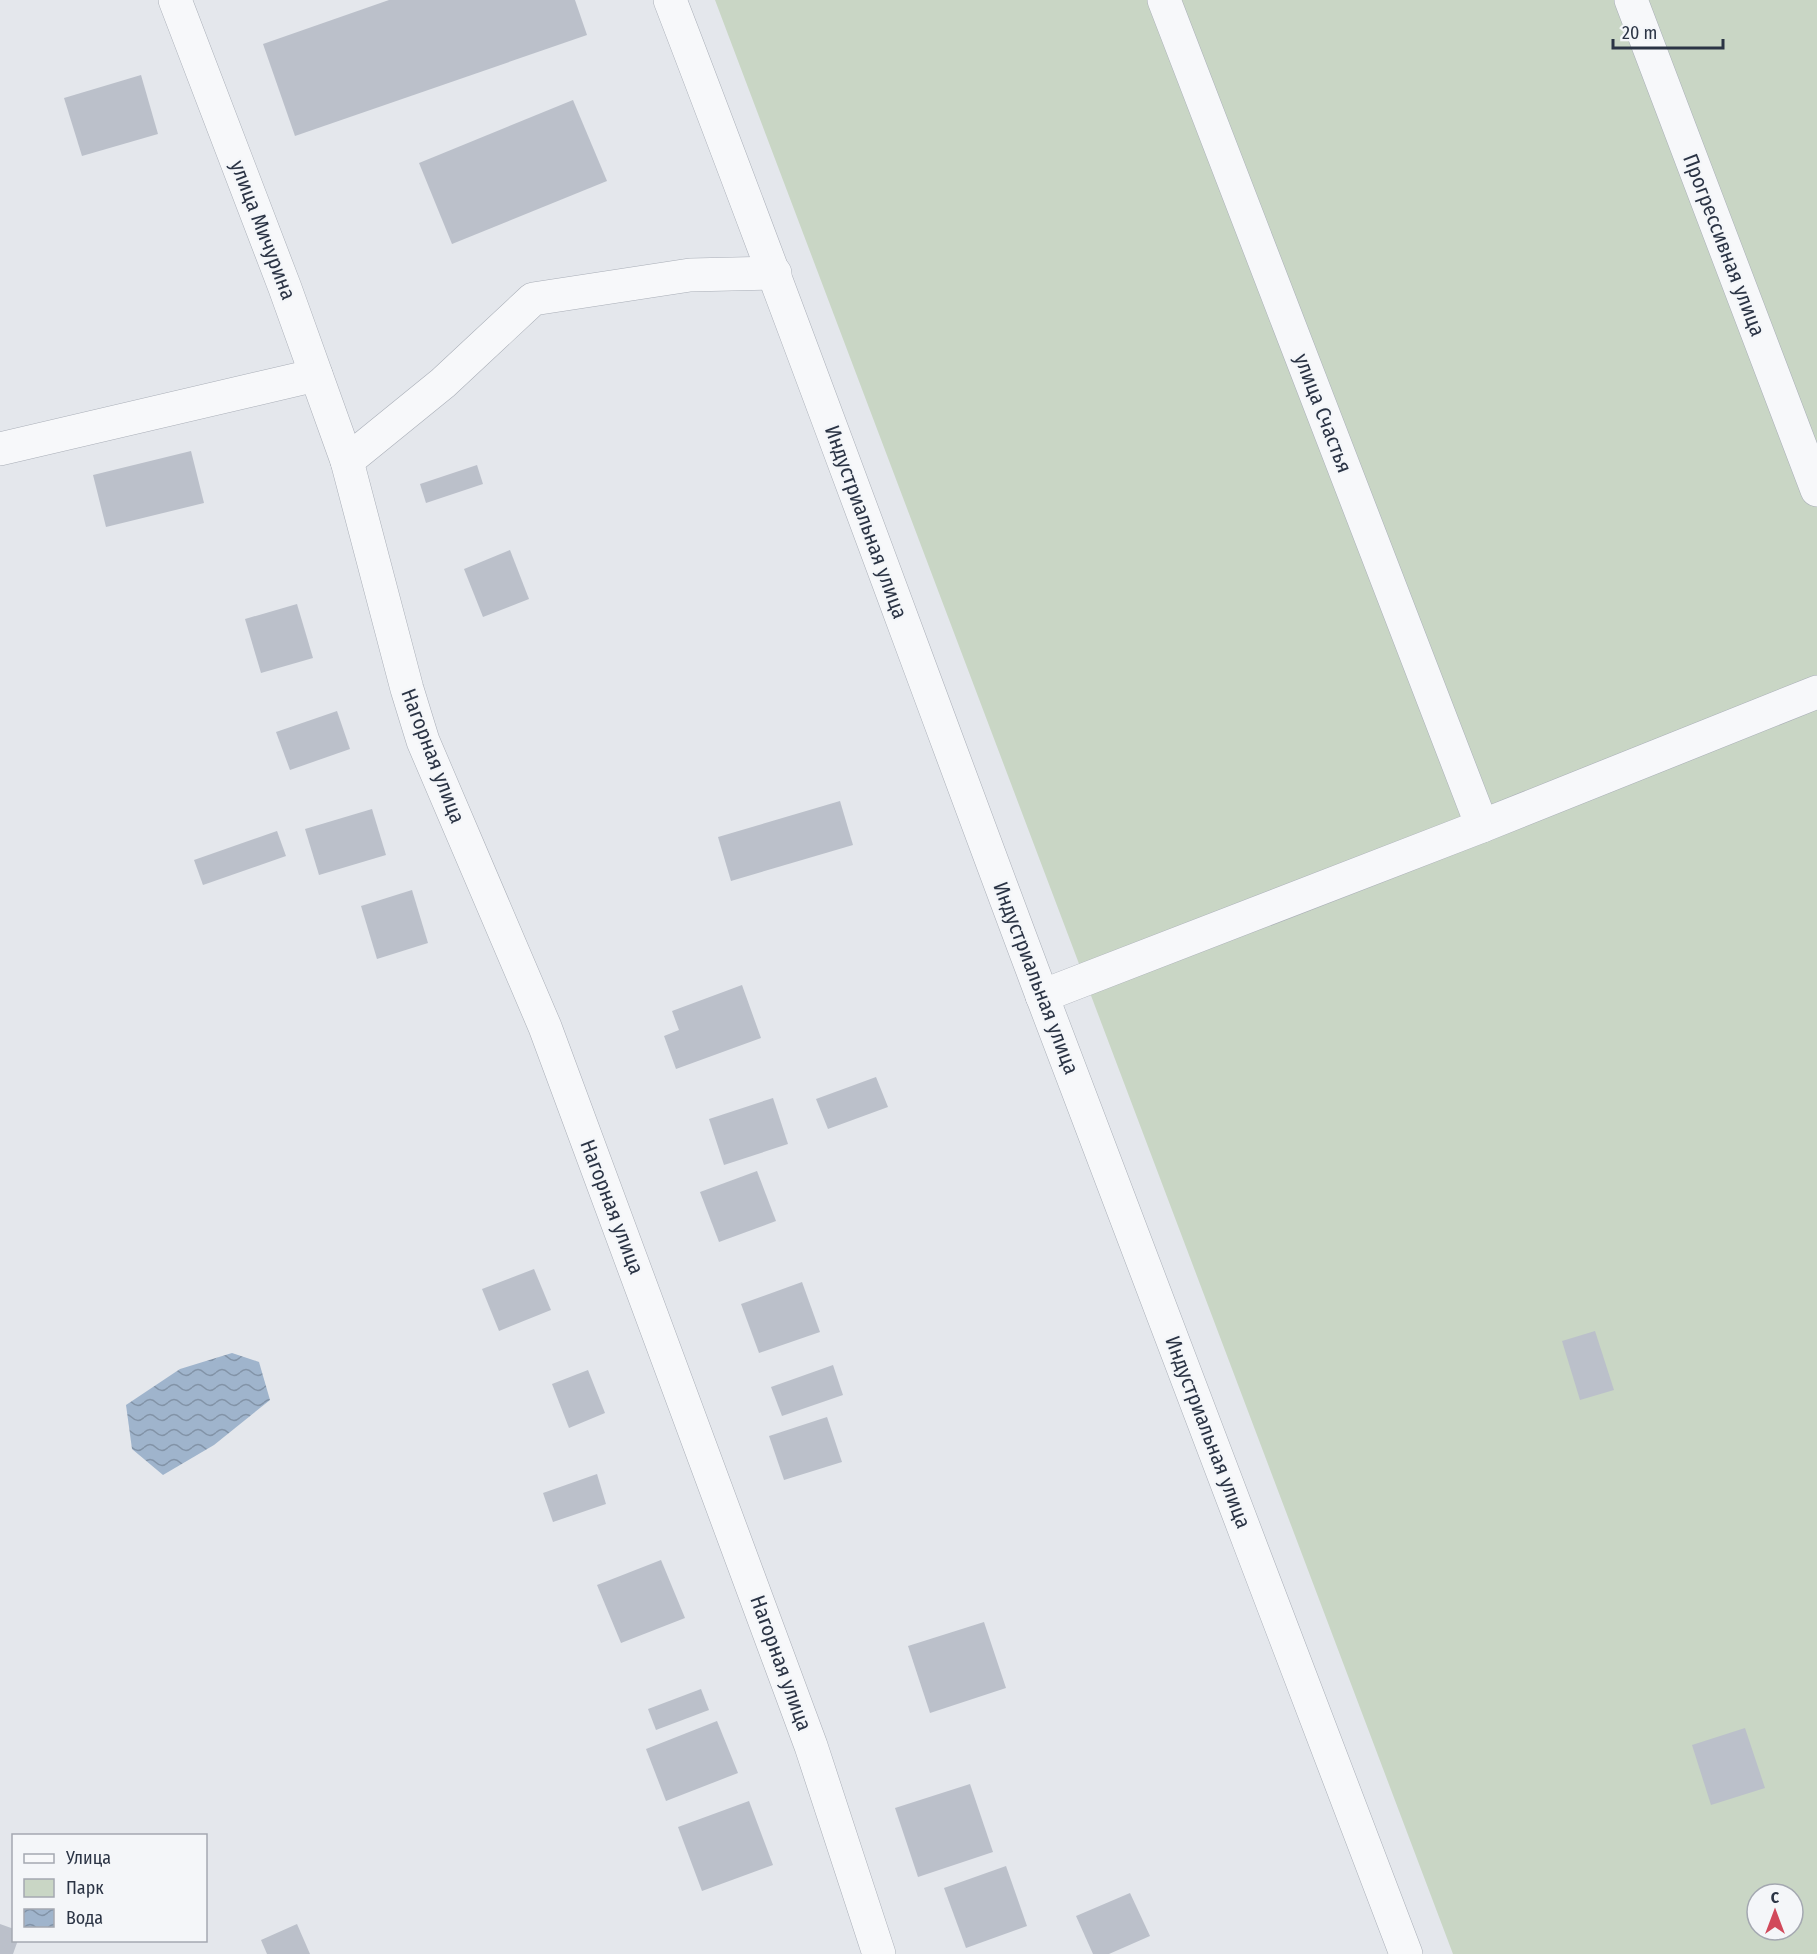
<svg xmlns="http://www.w3.org/2000/svg" width="1817" height="1954" viewBox="0 0 1817 1954" font-family="'Fira Sans Condensed',sans-serif">
  <style>
    .green { fill: #c9d6c5; fill-rule: evenodd }
    .water { fill: url(#water-waves) }
    .building { fill: #bbc0ca }
    .lines { fill: none; stroke-linecap: round; stroke-linejoin: round }
    .minor-casing { stroke: #a9aeb7; stroke-width: 34 }
    .minor { stroke: #f7f8fa; stroke-width: 33 }
    .labels { text-anchor: middle; stroke-width: 4.5; stroke-linejoin: round; paint-order: stroke }
    .street-label { font-size: 21px; fill: #2b3445; stroke: #f4f6f9 }
  </style>
  <defs>
    <pattern id="water-waves" width="16" height="10" patternUnits="userSpaceOnUse" patternTransform="scale(1.5)"><rect width="16" height="10" fill="#9fb4cc"/><path d="M0 5q4-4 8 0t8 0" fill="none" stroke="#8293a7"/></pattern>
  </defs>
  <rect width="100%" height="100%" fill="#e4e7ec"/>
  <path class="green" d="M 715,0 L 1817,0 L 1817,1954 L 1453,1954 ZM 1757,1894 L 1793,1894 L 1793,1930 L 1757,1930 Z"/>
  <path class="water" d="M 232,1353 L 259,1362 L 270,1400 L 214,1445 L 163,1475 L 132,1449 L 126,1405 L 180,1369 Z"/>
  <g class="building">
    <path d="M 389,0 L 575,0 L 587,35 L 295,136 L 263,44 Z"/>
    <path d="M 141,75 L 158,134 L 82,156 L 64,98 Z"/>
    <path d="M 573,100 L 607,181 L 452,244 L 419,163 Z"/>
    <path d="M 191,451 L 204,503 L 106,527 L 93,475 Z"/>
    <path d="M 477,465 L 483,484 L 426,503 L 420,484 Z"/>
    <path d="M 510,550 L 529,599 L 483,617 L 464,569 Z"/>
    <path d="M 297,604 L 313,658 L 261,673 L 245,619 Z"/>
    <path d="M 337,711 L 350,749 L 290,770 L 276,732 Z"/>
    <path d="M 840,801 L 853,845 L 731,881 L 718,837 Z"/>
    <path d="M 372,809 L 386,855 L 319,875 L 305,829 Z"/>
    <path d="M 277,831 L 286,856 L 203,885 L 194,860 Z"/>
    <path d="M 412,890 L 428,943 L 377,959 L 361,906 Z"/>
    <path d="M 742,985 L 761,1038 L 676,1069 L 664,1036 L 679,1030 L 672,1011 Z"/>
    <path d="M 876,1077 L 888,1107 L 828,1129 L 816,1099 Z"/>
    <path d="M 773,1098 L 788,1144 L 724,1165 L 709,1119 Z"/>
    <path d="M 757,1171 L 776,1221 L 719,1242 L 700,1192 Z"/>
    <path d="M 534,1269 L 551,1310 L 499,1331 L 482,1289 Z"/>
    <path d="M 802,1282 L 820,1332 L 759,1353 L 741,1304 Z"/>
    <path d="M 1595,1331 L 1614,1390 L 1580,1400 L 1562,1341 Z"/>
    <path d="M 833,1365 L 843,1395 L 782,1416 L 771,1387 Z"/>
    <path d="M 588,1370 L 605,1413 L 569,1428 L 552,1384 Z"/>
    <path d="M 827,1417 L 842,1462 L 784,1480 L 769,1436 Z"/>
    <path d="M 597,1474 L 606,1504 L 553,1522 L 543,1493 Z"/>
    <path d="M 661,1560 L 685,1618 L 621,1643 L 597,1585 Z"/>
    <path d="M 984,1622 L 1006,1688 L 930,1713 L 908,1646 Z"/>
    <path d="M 701,1689 L 709,1710 L 656,1730 L 648,1709 Z"/>
    <path d="M 717,1721 L 738,1773 L 666,1801 L 646,1749 Z"/>
    <path d="M 1745,1728 L 1765,1788 L 1711,1805 L 1692,1745 Z"/>
    <path d="M 970,1784 L 993,1852 L 918,1877 L 895,1808 Z"/>
    <path d="M 749,1801 L 773,1865 L 702,1891 L 678,1827 Z"/>
    <path d="M 1006,1866 L 1027,1926 L 966,1948 L 944,1888 Z"/>
    <path d="M 1130,1893 L 1150,1936 L 1109,1954 L 1093,1954 L 1076,1916 Z"/>
    <path d="M 0,1924 L 14,1929 L 14,1940 L 18,1940 L 13,1954 L 0,1954 Z"/>
    <path d="M 297,1924 L 310,1954 L 267,1954 L 261,1940 Z"/>
  </g>
  <g class="lines">
    <defs>
      <g id="minor">
        <path d="M 175,0 L 285,288 L 347,461 L 407,689 L 423,741 L 545,1027 L 811,1746 L 879,1954"/>
        <path d="M 670,0 C 797,330 917,662 1041,993 C 1162,1313 1284,1634 1406,1954"/>
        <path d="M 1164,0 L 1482,826"/>
        <path d="M 1631,0 L 1817,490"/>
        <path d="M 0,449 L 316,375"/>
        <path d="M 347,461 L 443,383 L 533,299 L 690,275 L 775,273"/>
        <path d="M 1042,996 L 1482,826 L 1817,692"/>
      </g>
    </defs>
    <use href="#minor" class="minor-casing"/>
    <use href="#minor" class="minor"/>
  </g>
  <g class="labels">
    <g class="street-label">
      <text transform="translate(263 230) rotate(69)" y="7">улица Мичурина</text>
      <text transform="translate(1724 245) rotate(69)" y="7">Прогрессивная улица</text>
      <text transform="translate(1323 413) rotate(69)" y="7">улица Счастья</text>
      <text transform="translate(866 522) rotate(70)" y="7">Индустриальная улица</text>
      <text transform="translate(433 756) rotate(69)" y="7">Нагорная улица</text>
      <text transform="translate(1036 978) rotate(69)" y="7">Индустриальная улица</text>
      <text transform="translate(612 1207) rotate(69)" y="7">Нагорная улица</text>
      <text transform="translate(1208 1432) rotate(69)" y="7">Индустриальная улица</text>
      <text transform="translate(781 1663) rotate(70)" y="7">Нагорная улица</text>
    </g>
  </g>
  <rect x="12" y="1834" width="195" height="108" fill="#f4f6f9" stroke="#a4a8b1" stroke-width="1.5"/>
  <rect x="24" y="1854" width="30" height="9" fill="#f7f8fa" stroke="#a4a8b1" stroke-width="1.5"/>
  <text x="66" y="1864" font-size="18" fill="#2b3445">Улица</text>
  <rect x="24" y="1879" width="30" height="18" fill="#c9d6c5" stroke="#a4a8b1" stroke-width="1.5"/>
  <text x="66" y="1894" font-size="18" fill="#2b3445">Парк</text>
  <rect x="24" y="1909" width="30" height="18" fill="url(#water-waves)" stroke="#a4a8b1" stroke-width="1.5"/>
  <text x="66" y="1924" font-size="18" fill="#2b3445">Вода</text>
  <g transform="translate(1775 1912)"><circle r="28" fill="#f4f6f9" stroke="#a4a8b1" stroke-width="1.5"/>
  <path d="M0-4.5L10 22L0 15L-10 22Z" fill="#d1495b"/>
  <text y="-9" font-size="16" font-weight="bold" text-anchor="middle" fill="#2b3445">С</text>
  </g>
  <path d="M1613 39v9h110v-9" fill="none" stroke="#2b3445" stroke-width="3"/>
  <text x="1622" y="39" font-size="18" fill="#2b3445" stroke="#f4f6f9" stroke-width="4.5" paint-order="stroke">20 m</text>
</svg>
